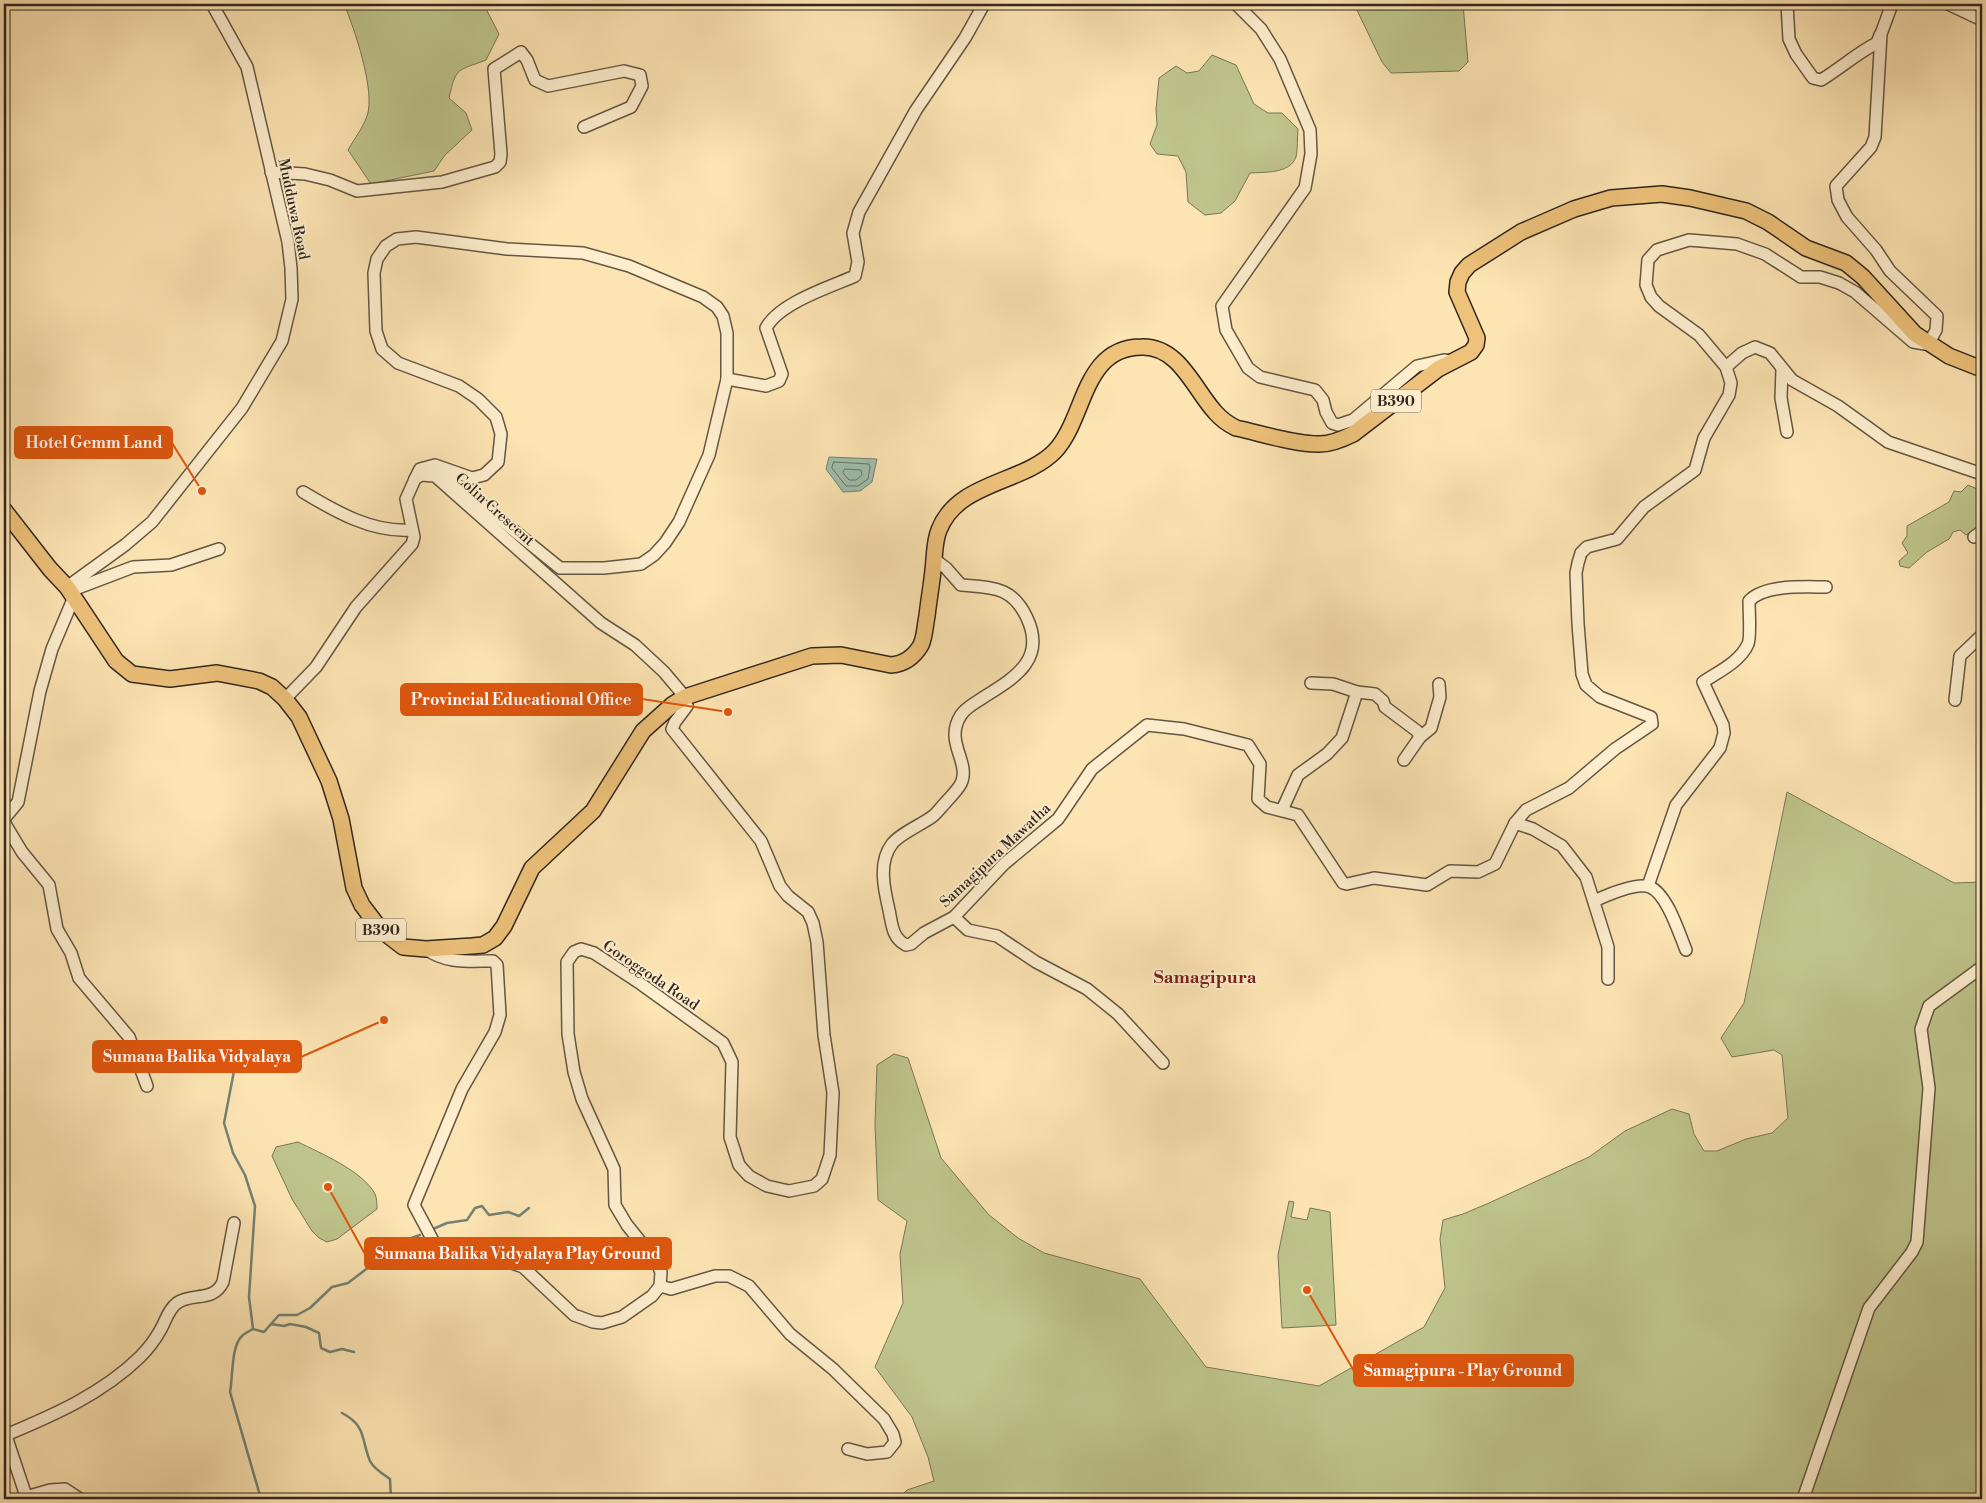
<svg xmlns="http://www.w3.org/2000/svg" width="1986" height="1503" viewBox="0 0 1986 1503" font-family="'Libre Bodoni',serif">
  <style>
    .green { fill: #bfc58c; stroke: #787655 }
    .water { fill: #9fbfae; stroke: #738274 }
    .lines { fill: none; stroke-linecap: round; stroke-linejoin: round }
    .shore { stroke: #687366; stroke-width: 1 }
    .stream { stroke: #738274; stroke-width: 2.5 }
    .minor-casing { stroke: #645643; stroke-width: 14 }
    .major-casing { stroke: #31271e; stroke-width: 18 }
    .minor { stroke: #feeece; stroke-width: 11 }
    .major { stroke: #eec27a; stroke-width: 15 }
    .labels { text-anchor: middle; stroke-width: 4; stroke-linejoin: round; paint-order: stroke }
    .shield { fill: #feeece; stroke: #6e6353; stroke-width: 1 }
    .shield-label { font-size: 14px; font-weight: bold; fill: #31271e }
    .street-label { font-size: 15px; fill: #31271e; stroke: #feeece }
    .quarter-label { font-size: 18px; font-weight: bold; fill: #7a1f14; stroke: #feeece }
    .leader { fill: none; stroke: #df560d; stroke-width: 2 }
    .callout-dot { fill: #df560d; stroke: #feeece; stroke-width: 2 }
    .callout { fill: #df560d; stroke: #df560d; stroke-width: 2 }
    .callout-label { font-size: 16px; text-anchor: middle; font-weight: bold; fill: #fff }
  </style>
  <rect width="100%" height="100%" fill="#fde5b3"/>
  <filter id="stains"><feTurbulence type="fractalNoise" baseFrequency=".004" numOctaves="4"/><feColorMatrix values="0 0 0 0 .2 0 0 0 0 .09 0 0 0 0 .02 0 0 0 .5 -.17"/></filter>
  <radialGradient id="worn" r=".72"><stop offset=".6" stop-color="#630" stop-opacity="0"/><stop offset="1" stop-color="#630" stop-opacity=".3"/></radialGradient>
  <g class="green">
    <path d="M 344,4 L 485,4 L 485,7 L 499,34 L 486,60 C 458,71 456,66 449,98 L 466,113 L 472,130 L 445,155 L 434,171 L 371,184 L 348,150 C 354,139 363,128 367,116 C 376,92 354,27 344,4 Z"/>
    <path d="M 1354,4 L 1463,4 L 1468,62 L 1459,71 L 1391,73 L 1382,62 Z"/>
    <path d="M 1212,55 L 1236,65 L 1254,104 L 1268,113 L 1282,113 L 1298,129 C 1297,138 1298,149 1296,157 C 1290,174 1264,172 1250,173 L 1235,201 L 1221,213 L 1205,215 L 1188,202 L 1186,172 L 1178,156 L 1157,154 L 1150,144 L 1157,125 L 1156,109 L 1159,78 L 1176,66 L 1187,73 L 1199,71 Z"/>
    <path d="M 1968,485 L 1982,491 L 1982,526 L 1966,535 L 1960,530 L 1953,532 L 1949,539 L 1927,552 L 1909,568 L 1900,566 L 1899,561 L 1908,553 L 1902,543 L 1907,536 L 1907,526 L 1949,502 L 1954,491 L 1961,492 Z"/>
    <path d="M 1787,792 L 1954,883 L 1982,882 L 1982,1499 L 898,1499 L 907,1490 L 934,1481 L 928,1457 L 912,1417 L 875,1367 L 903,1303 L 900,1254 L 907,1221 L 878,1200 L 875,1124 L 877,1065 L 894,1054 L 908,1058 L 941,1158 L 989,1215 L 1018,1238 L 1044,1253 L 1140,1279 L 1206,1367 L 1319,1386 L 1424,1327 L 1445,1288 L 1440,1239 L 1443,1220 L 1463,1214 L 1489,1203 L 1589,1157 L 1625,1131 L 1672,1109 L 1689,1114 L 1694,1134 L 1704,1151 L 1717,1151 L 1746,1139 L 1772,1133 L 1788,1118 L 1782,1055 L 1774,1050 L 1732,1057 L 1721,1038 L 1744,1003 Z"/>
    <path d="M 298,1142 C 320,1153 363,1171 375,1194 C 377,1198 377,1205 377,1209 L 337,1239 L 327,1242 L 319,1238 L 312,1231 L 292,1199 L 272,1156 L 276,1147 Z"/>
    <path d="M 1289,1201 L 1294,1202 L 1291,1217 L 1307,1220 L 1310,1208 L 1330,1212 L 1336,1325 L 1282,1328 L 1278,1255 Z"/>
  </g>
  <path class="water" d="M 829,457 L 877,459 L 872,482 L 860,491 L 843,492 L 826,469 Z"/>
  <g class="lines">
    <g class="shore">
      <path d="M 834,462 L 869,464 L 870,467 L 868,479 L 858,486 L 846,486 L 832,468 Z"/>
      <path d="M 845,469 L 861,470 L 862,475 L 856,480 L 849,480 L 843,473 Z"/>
    </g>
    <g class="stream">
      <path d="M 235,1066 L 224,1123 L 233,1153 L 245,1175 L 255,1206 L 249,1297 L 253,1329"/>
      <path d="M 433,1229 L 447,1223 L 467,1220 L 475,1208 L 482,1206 L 489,1215 L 508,1212 L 519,1216 L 529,1208"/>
      <path d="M 271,1324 L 284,1326 L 290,1324 L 306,1327 L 319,1333 L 321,1348 L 330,1352 L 342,1349 L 354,1352"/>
      <path d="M 342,1413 C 367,1426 361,1440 370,1461 C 373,1468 384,1475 390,1479 L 391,1499"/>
      <path d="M 261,1499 L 230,1392 C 233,1377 231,1346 242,1336 C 245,1333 249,1331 253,1329 L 264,1332 L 279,1315 L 297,1315 L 310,1308 L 332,1287 L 348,1283 L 403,1241 L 420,1235"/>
    </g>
    <defs>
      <g id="minor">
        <path d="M 1236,4 L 1261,29 L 1280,59 L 1310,130 L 1311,154 L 1305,188 L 1222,306 L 1226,330 L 1248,368 L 1260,377 L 1315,390 L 1323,400 L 1326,412 L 1332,423 L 1338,425 L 1353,420 L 1417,366 L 1444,360 L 1450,361"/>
        <path d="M 1787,4 L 1789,39 L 1796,54 L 1813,78 L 1821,80 C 1841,68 1857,53 1877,43 L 1880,35"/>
        <path d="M 1948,4 L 1982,20"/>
        <path d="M 271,172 L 305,174 L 330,180 L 357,191 L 442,182 L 495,167 L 500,162 L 501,154 L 494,69 L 521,52 L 527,60 L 535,80 L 548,86 L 624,71 L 640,75 L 642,86 L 631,107 L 584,127"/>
        <path d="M 1726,367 L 1742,353 L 1755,347 L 1770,353 L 1792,380 L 1838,406 L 1888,442 L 1982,474"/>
        <path d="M 1782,369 L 1781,398 L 1787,432"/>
        <path d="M 727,379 L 766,386 L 779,381 L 782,374 L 766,328 C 779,303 830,287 855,276 L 858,262 L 853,233 L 859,212 L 916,110 L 965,38 L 984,4"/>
        <path d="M 415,479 L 420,469 L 435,465 L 472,478 L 484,475 L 498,462 L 501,434 L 496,417 L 478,399 L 459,386 L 398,363 L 382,349 L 376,331 L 374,273 L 377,259 L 386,246 L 397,239 L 416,237 L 507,249 L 583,253 L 629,266 L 703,297 L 717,307 L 723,316 L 727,333 L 727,379 L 709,455 L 679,522 L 665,543 L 654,555 L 641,564 L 604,568 L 560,568 L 454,482 L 435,476"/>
        <path d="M 303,492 C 336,512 373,533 412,530"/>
        <path d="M 1974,537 L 1982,531"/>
        <path d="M 934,559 L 946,568 L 961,585 C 993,588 1012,586 1027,618 C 1046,659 1016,677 984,697 C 977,702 966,707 961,715 C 944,741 969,760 962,781 C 960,788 951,796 946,802 C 942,806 938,812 933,816 C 923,824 899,834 892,844 C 878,862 884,889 889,910 C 892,924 892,938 906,945 L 911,944 L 924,933 L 954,917 L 1004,864 L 1058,819 L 1092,769 L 1147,725 L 1184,729 L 1248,745 L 1260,764 L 1258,799 L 1267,807 L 1298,815 L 1343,883 L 1347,884 L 1374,878 L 1427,885 L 1450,871 L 1478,872 L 1495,864 L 1515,823 L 1526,810 L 1569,788 L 1615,749 L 1652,724 L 1651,717 L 1600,697 L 1586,685 L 1582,674 L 1578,624 L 1576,573 L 1578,563 L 1581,553 L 1587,547 L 1617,539 L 1644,507 L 1695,470 L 1704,438 L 1729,395 L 1731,383 L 1726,367 L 1699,335 L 1659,306 L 1651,297 L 1646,285 L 1648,260 L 1657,250 L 1689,240 L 1737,244 L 1765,254 L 1801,277 L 1820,277 L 1839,283 L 1855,292 L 1913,342 L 1925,344 L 1929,343 L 1936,330 L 1937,316 L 1890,271 L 1876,250 L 1847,217 L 1838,200 L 1836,186 L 1871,147 L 1875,137 L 1881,34 L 1892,4"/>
        <path d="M 67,587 L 125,545 L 152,522 L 242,408 L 282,341 L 292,299 L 291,268 L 288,242 L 247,67 L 212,4"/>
        <path d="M 70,591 L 133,567 L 171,565 L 219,549"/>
        <path d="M 1311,683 L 1333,684 L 1357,692 L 1375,694 L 1383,701 L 1385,707 L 1417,731 L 1420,737"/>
        <path d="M 285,699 L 316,667 L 356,607 L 412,544 L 414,537 L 406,499 L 415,479 L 421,475 L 435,476 L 601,623 L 635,645 L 664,672 L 685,697"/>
        <path d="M 1955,700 L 1960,656 L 1982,635"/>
        <path d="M 1404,760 L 1420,737 L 1431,728 L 1440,697 L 1439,684"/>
        <path d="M 1282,810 L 1298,775 L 1327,754 L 1342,738 L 1357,692"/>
        <path d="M 4,819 L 18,802 L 40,691 L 52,649 L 74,597"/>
        <path d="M 4,822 L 22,852 L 49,885 L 57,929 L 71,953 L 79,978 L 129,1037 L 147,1086"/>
        <path d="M 1515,823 L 1533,829 L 1562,846 L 1586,877 L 1608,947 L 1608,979"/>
        <path d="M 1648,886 L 1676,805 L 1720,748 L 1724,733 L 1723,725 L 1703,682 C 1718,672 1740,662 1748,644 C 1751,638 1749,610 1749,601 C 1765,584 1805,587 1826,587"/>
        <path d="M 1594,901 C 1607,895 1637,882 1650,887 C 1667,894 1679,933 1686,950"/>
        <path d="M 954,917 L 968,930 L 997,936 L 1036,962 L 1087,989 L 1118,1014 L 1163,1063"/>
        <path d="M 426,949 C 446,964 469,961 493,961 L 497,965 L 500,1015 L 495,1032 L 462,1089 L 414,1205 L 438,1250 L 484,1253 L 523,1267 L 574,1315 L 593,1322 L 602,1323 L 622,1317 L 652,1296 L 660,1286 L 661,1272 L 656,1261 L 627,1225 L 615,1205 L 614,1169 L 582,1099 L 574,1072 L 568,1034 L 567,962 L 574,952 L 581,949 L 594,953 L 641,984 L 723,1043 L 732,1062 L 730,1137 L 739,1165 L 749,1176 L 767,1186 L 789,1191 L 814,1186 L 822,1179 L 830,1155 L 833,1093 L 824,1035 L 817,942 L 813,923 L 808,912 L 788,896 L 780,886 L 761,841 L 672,729 L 675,722 L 687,706 L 681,699"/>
        <path d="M 660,1286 L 671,1289 L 715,1276 L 729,1276 L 749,1286 L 790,1334 L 833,1369 L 884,1419 L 893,1434 L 895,1442 L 887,1452 L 867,1454 L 848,1449"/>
        <path d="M 4,1430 L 27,1499"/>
        <path d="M 6,1435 C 54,1415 102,1394 140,1357 C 148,1349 156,1338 161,1329 C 166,1320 168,1310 177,1303 C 192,1292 213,1303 223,1282 L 234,1223"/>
        <path d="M 26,1497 L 50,1490 L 65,1489 L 80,1499"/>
        <path d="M 1803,1499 L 1869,1308 L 1912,1252 L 1917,1242 L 1929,1088 L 1921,1029 L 1929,1006 L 1982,967"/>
      </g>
      <path id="major" d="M 4,510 L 50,569 L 67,587 L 116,661 L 132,674 L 170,679 L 217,673 L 259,681 L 272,687 L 285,699 L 299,717 L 329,781 L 341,819 L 354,888 L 362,905 L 381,930 L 403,947 L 426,949 L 472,946 L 483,945 L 495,938 L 504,926 L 532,868 L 593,811 L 643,731 L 672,705 L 685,697 L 812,656 L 841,655 L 891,665 C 904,664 914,657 921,645 C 925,636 925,625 927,616 C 929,597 933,578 934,559 C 935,549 935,540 939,530 C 958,481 1023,484 1055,451 C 1086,418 1082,347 1142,347 C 1179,346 1194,389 1215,412 C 1221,419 1228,424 1236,428 C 1260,433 1297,445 1320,444 C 1332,444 1343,439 1353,434 L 1438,369 L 1471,352 L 1476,345 L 1477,338 L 1457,292 L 1458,282 L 1462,273 L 1469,265 L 1521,232 L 1574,209 L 1611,198 L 1662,194 L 1690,198 L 1746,211 L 1768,222 L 1806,248 L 1846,263 L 1863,277 L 1915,334 L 1949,356 L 1982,369"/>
    </defs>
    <use href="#minor" class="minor-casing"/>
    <use href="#major" class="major-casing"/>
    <use href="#minor" class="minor"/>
    <use href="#major" class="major"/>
  </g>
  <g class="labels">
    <g class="shield">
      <rect x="1371" y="389.5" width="50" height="23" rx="4"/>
      <rect x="356" y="918.5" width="50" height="23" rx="4"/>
    </g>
    <g class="shield-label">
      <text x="1396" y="406">B390</text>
      <text x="381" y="935">B390</text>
    </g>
    <g class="street-label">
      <text transform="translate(294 209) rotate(78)" y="5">Mudduwa Road</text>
      <text transform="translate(495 509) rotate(42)" y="5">Colin Crescent</text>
      <text transform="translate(995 855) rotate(-43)" y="5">Samagipura Mawatha</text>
      <text transform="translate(651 975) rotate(34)" y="5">Goroggoda Road</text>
    </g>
    <g class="quarter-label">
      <text x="1205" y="983">Samagipura</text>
    </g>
  </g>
  <path class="leader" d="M202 491L172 443M728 712L642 699M384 1020L301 1057M328 1187L365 1254M1307 1290L1354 1371"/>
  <g class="callout-dot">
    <circle cx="202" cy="491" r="5"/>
    <circle cx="728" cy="712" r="5"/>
    <circle cx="384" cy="1020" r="5"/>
    <circle cx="328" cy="1187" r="5"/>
    <circle cx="1307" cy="1290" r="5"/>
  </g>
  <g class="callout">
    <rect x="15" y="427" width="157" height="31" rx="5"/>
    <rect x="401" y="684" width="241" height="31" rx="5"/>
    <rect x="93" y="1041" width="208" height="31" rx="5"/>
    <rect x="365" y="1238" width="306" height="31" rx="5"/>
    <rect x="1354" y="1355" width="219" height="31" rx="5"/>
  </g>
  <g class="callout-label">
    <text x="94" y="448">Hotel Gemm Land</text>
    <text x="521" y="705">Provincial Educational Office</text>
    <text x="197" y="1062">Sumana Balika Vidyalaya</text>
    <text x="518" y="1259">Sumana Balika Vidyalaya Play Ground</text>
    <text x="1463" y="1376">Samagipura - Play Ground</text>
  </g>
  <rect width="1986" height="1503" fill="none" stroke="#fde5b3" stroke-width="20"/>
  <rect x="5" y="5" width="1976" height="1493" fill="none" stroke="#31271e" stroke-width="2.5"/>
  <rect x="10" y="10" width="1966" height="1483" fill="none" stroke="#31271e"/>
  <rect width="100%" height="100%" filter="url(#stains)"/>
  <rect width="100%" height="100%" fill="url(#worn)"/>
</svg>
